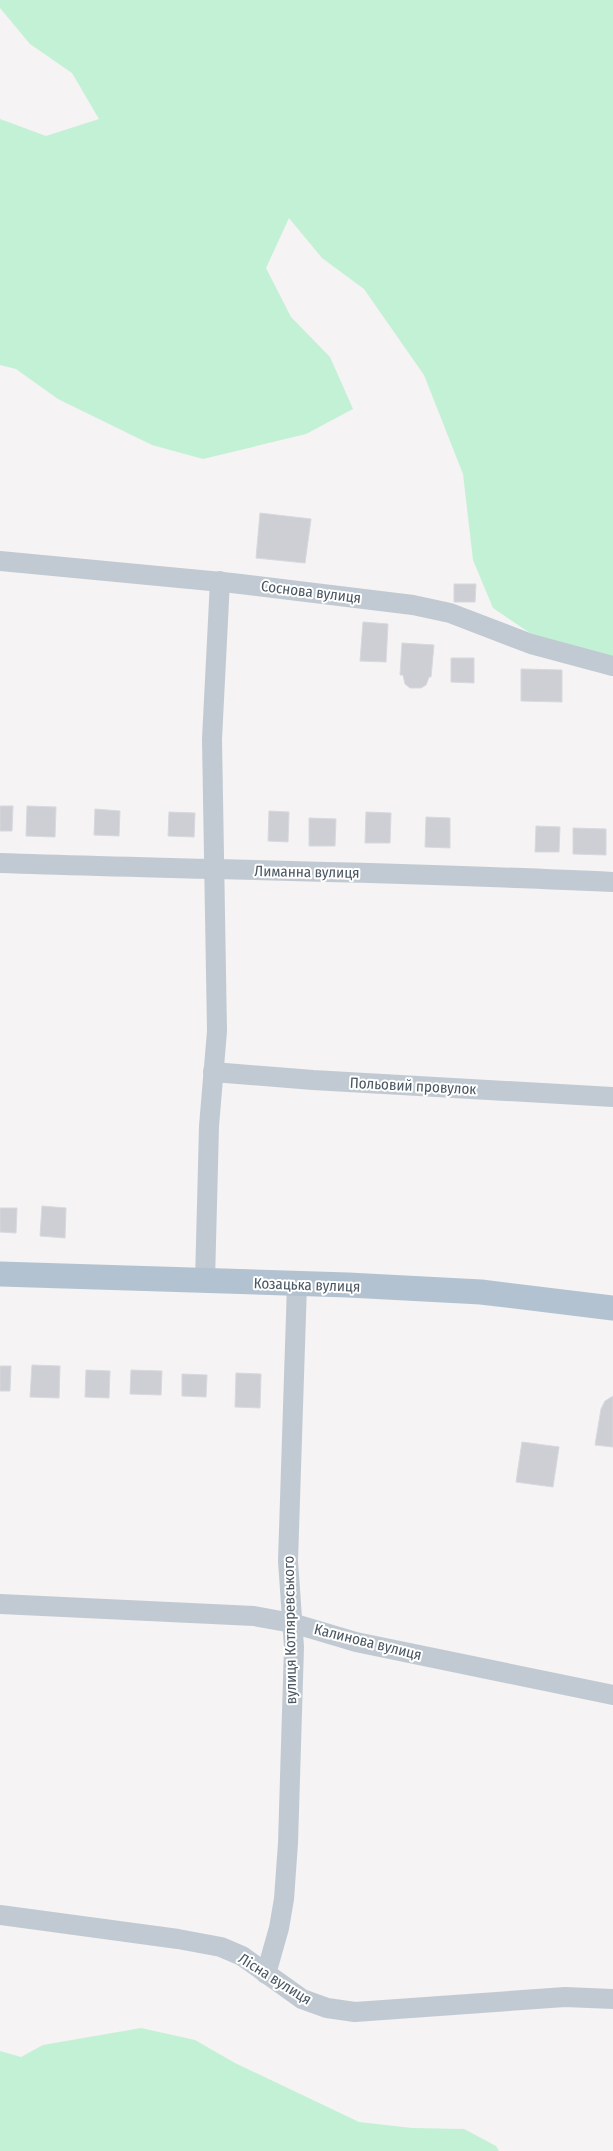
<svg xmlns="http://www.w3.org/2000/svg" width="613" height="2151" viewBox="0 0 613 2151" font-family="'Fira Sans Condensed',sans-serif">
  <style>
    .green { fill: #c3f1d5 }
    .building { fill: #cdcfd5; stroke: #d7d9de }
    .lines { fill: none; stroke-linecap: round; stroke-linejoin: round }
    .minor { stroke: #c1cad2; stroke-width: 20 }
    .major { stroke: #b3c2d1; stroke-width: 25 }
    .labels { text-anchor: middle; stroke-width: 4; stroke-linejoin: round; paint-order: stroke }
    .street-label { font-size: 15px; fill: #4a5661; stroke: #fff }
  </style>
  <rect width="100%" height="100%" fill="#f5f3f3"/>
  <g class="green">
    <path d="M 0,0 L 613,0 L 613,658 L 533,635 L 493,608 L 473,560 L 463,474 L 424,375 L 364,289 L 322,258 L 289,218 L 266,268 L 291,317 L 330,357 L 353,409 L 306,434 L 203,459 L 152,445 L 58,399 L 16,369 L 0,365 L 0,119 L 46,136 L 99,119 L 72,73 L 30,44 L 0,8 Z"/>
    <path d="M 141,2028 L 195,2040 L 235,2063 L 359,2122 L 412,2128 L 464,2129 L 496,2146 L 499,2151 L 0,2151 L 0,2051 L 21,2057 L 43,2045 Z"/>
  </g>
  <g class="building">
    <path d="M 260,513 L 311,519 L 305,563 L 256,558 Z"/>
    <path d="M 454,584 L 476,584 L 475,602 L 454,602 Z"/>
    <path d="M 363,622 L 388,624 L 386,662 L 360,661 Z"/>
    <path d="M 402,643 L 434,645 L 431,677 L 429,677 L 426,685 L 421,688 L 410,688 L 405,684 L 403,675 L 400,675 Z"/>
    <path d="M 451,658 L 474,658 L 474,683 L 451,682 Z"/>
    <path d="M 521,669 L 562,670 L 562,702 L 521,701 Z"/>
    <path d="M 0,806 L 13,806 L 12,831 L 0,831 Z"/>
    <path d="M 27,806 L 56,807 L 55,837 L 26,836 Z"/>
    <path d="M 95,809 L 120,811 L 119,836 L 94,835 Z"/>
    <path d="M 269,811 L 289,812 L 288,842 L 268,841 Z"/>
    <path d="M 169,812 L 195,813 L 194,837 L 168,836 Z"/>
    <path d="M 366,812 L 391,813 L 390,843 L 365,843 Z"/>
    <path d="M 426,817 L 450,818 L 450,848 L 425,847 Z"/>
    <path d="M 309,818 L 336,819 L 335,846 L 309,846 Z"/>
    <path d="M 536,826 L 560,827 L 559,852 L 535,852 Z"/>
    <path d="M 573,828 L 606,829 L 606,855 L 573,854 Z"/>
    <path d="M 42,1206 L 66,1208 L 65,1238 L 40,1236 Z"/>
    <path d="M 0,1208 L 17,1208 L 16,1233 L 0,1232 Z"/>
    <path d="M 32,1365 L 60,1366 L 59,1398 L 30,1397 Z"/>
    <path d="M 0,1366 L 11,1366 L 10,1391 L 0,1391 Z"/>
    <path d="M 86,1370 L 110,1371 L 109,1398 L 85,1397 Z"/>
    <path d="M 131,1370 L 162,1371 L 161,1395 L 130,1394 Z"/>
    <path d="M 236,1373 L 261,1374 L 260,1408 L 235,1407 Z"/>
    <path d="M 182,1374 L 207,1375 L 206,1397 L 182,1396 Z"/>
    <path d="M 613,1396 L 613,1447 L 595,1445 L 601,1409 L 605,1401 Z"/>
    <path d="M 522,1442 L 559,1447 L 553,1487 L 516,1482 Z"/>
  </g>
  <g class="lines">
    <g class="minor">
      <path d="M 0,561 L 232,583 L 413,605 L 450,613 L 531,644 L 613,666"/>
      <path d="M 0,863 C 204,870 409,872 613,882"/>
      <path d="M 213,1072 L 313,1080 L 613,1097"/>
      <path d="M 205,1282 L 209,1126 L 217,1031 L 212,739 L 220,581"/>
      <path d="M 0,1604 L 254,1616 L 292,1623 L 356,1642 L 613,1695"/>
      <path d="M 0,1915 L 178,1939 L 221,1947 L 242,1956 L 302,1999 L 327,2008 L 355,2012 L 565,1997 L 613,1999"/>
      <path d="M 266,1974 L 279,1928 L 284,1899 L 288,1843 L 294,1647 L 288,1561 L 297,1284"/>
    </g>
    <path class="major" d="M 0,1274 L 348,1285 L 481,1292 L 613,1308"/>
  </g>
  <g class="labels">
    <g class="street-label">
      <text transform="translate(311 592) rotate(7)" y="5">Соснова вулиця</text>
      <text transform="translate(307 872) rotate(1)" y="5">Лиманна вулиця</text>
      <text transform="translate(413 1086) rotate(3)" y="5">Польовий провулок</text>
      <text transform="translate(307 1285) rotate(2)" y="5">Козацька вулиця</text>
      <text transform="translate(290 1630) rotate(-91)" y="5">вулиця Котляревського</text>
      <text transform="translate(368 1642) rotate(14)" y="5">Калинова вулиця</text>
      <text transform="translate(275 1979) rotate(32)" y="5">Лісна вулиця</text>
    </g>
  </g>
</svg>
